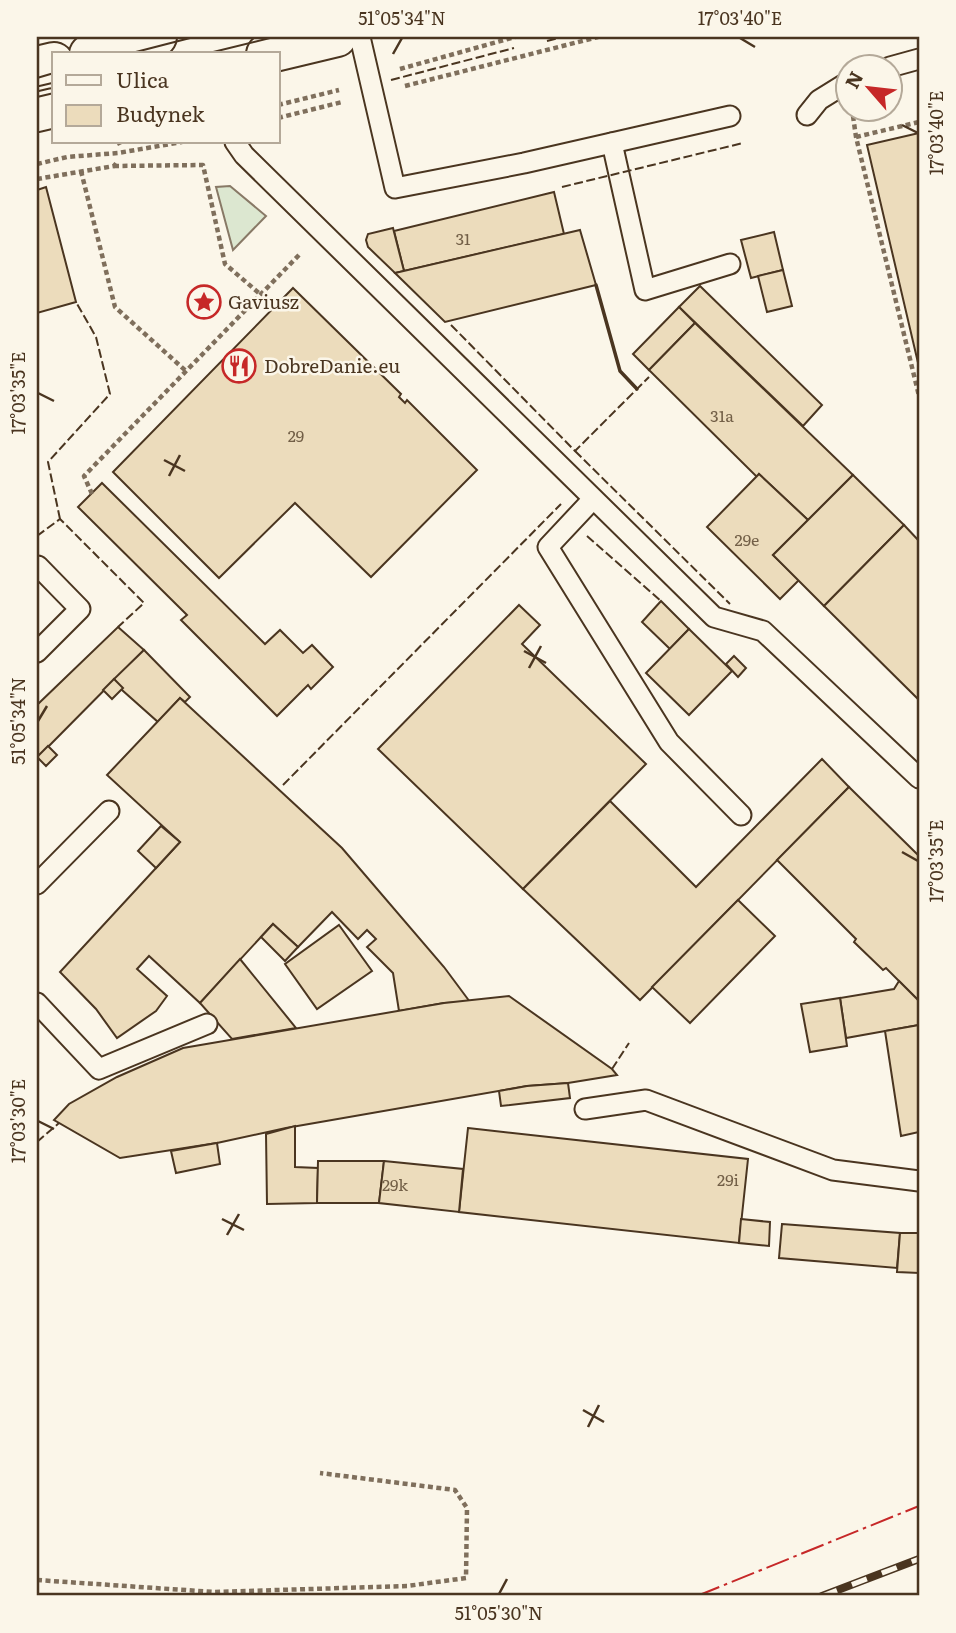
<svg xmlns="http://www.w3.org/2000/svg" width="956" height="1633" viewBox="0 0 956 1633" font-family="Literata,serif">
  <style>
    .green { fill: #dce7d0; stroke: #887966; stroke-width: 2 }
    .building { fill: #ecdcbc; stroke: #4a3520; stroke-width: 2 }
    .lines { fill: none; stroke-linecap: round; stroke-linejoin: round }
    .lane-casing { stroke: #4a3520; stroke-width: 23 }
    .secondary-casing { stroke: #4a3520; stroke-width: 42 }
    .path { stroke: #7f6f5c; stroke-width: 4.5; stroke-dasharray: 5 3.5; stroke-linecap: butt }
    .lane { stroke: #fbf6e9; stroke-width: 19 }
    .secondary { stroke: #fbf6e9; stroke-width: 38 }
    .tram { stroke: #4a3520; stroke-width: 2 }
    .rail-casing { stroke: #4a3520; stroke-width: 8 }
    .rail { stroke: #fbf6e9; stroke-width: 5; stroke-dasharray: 16; stroke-linecap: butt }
    .fence { stroke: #4a3520; stroke-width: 2; stroke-dasharray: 9 3.5; stroke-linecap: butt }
    .wall { stroke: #4a3520; stroke-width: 3.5 }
    .power { stroke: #c62828; stroke-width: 2; stroke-dasharray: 24 5 3.5 5; stroke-linecap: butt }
    .ticks { fill: none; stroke: #4a3520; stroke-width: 2.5 }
    .labels { text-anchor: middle; stroke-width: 5; stroke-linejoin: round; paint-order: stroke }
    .number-label { font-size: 16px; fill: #725f47 }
    .poi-label { font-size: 19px; fill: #4a3520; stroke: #fbf6e9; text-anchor: start }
    .neatline { fill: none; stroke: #4a3520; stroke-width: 2.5 }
    .ticks-label { font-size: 18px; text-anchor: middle; fill: #4a3520 }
  </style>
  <rect width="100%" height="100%" fill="#fbf6e9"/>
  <path class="green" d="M 230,186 L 266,216 L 233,250 L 216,187 Z"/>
  <g class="building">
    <path d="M 919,133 L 919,367 L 867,145 Z"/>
    <path d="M 46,187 L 76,302 L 37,313 L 37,190 Z"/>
    <path d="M 554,192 L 564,234 L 404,271 L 394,231 Z"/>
    <path d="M 393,228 L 404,271 L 395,273 L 368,247 L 366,240 L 368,234 Z"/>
    <path d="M 580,230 L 596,285 L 445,322 L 395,273 Z"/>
    <path d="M 774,232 L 783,270 L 751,278 L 741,240 Z"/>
    <path d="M 783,270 L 792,306 L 767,312 L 758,276 Z"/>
    <path d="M 700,286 L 822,405 L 803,426 L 679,307 Z"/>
    <path d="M 293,288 L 401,394 L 399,397 L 405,403 L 407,400 L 477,470 L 371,577 L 295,503 L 219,578 L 113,472 Z"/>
    <path d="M 679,307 L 695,323 L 649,370 L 633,354 Z"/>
    <path d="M 695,323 L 853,475 L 808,520 L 759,474 L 757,477 L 649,370 Z"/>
    <path d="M 759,474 L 808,520 L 773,555 L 799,580 L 780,599 L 707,527 Z"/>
    <path d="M 853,475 L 904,525 L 824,606 L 773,555 Z"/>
    <path d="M 102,483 L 265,644 L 280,630 L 303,653 L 312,645 L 333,667 L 311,689 L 308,685 L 277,716 L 181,620 L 187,615 L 78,507 Z"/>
    <path d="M 904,525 L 919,541 L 919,700 L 824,606 Z"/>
    <path d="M 661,601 L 689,629 L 670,649 L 642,622 Z"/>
    <path d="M 519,605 L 540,625 L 522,644 L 646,764 L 523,889 L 378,749 Z"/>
    <path d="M 118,627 L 144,650 L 37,758 L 37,705 Z"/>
    <path d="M 689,629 L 732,671 L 689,715 L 646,673 Z"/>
    <path d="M 144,650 L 190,697 L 185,702 L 180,698 L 158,722 L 122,690 L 114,679 Z"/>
    <path d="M 734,656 L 746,668 L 738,677 L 726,664 Z"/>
    <path d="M 114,679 L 123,688 L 112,699 L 103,690 Z"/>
    <path d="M 180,698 L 342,848 L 444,967 L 470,1002 L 444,1003 L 399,1011 L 393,973 L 367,947 L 376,939 L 367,930 L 358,939 L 332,912 L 298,947 L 273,924 L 200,1003 L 149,956 L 137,969 L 167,996 L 156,1011 L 117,1038 L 96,1009 L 60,972 L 180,842 L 107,775 Z"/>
    <path d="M 48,746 L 57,755 L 46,766 L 37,757 Z"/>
    <path d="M 822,759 L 849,787 L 640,1000 L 523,889 L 610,801 L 696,887 Z"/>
    <path d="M 849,787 L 919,856 L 919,1001 L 886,968 L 883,970 L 854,942 L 856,939 L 777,860 Z"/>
    <path d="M 161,826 L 180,842 L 156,868 L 138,851 Z"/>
    <path d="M 738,900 L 775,936 L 690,1023 L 652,987 Z"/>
    <path d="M 273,924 L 298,947 L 285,961 L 261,937 Z"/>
    <path d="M 339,925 L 372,971 L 317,1009 L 285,964 Z"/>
    <path d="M 240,959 L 296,1028 L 232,1039 L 200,1003 Z"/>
    <path d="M 899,981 L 919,1001 L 919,1025 L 846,1038 L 840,998 L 894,989 Z"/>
    <path d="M 509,996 L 612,1069 L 617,1075 L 568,1083 L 527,1086 L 286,1128 L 217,1143 L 120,1158 L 54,1120 L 69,1104 L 117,1077 L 183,1048 L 444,1003 Z"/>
    <path d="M 840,998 L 847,1046 L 810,1052 L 801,1004 Z"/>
    <path d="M 919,1025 L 919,1132 L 901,1136 L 885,1031 Z"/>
    <path d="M 568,1083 L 570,1098 L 501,1106 L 499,1091 L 527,1086 Z"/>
    <path d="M 295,1126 L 295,1167 L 318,1168 L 317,1203 L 267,1204 L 266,1134 Z"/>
    <path d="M 468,1128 L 748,1159 L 739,1243 L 459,1212 Z"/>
    <path d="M 217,1143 L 220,1164 L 176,1173 L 171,1151 Z"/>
    <path d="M 318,1161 L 384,1161 L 379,1203 L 317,1203 Z"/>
    <path d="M 384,1161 L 463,1169 L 459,1212 L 379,1203 Z"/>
    <path d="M 741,1219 L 770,1222 L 769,1246 L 739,1243 Z"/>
    <path d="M 782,1224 L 900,1233 L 897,1268 L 779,1258 Z"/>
    <path d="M 900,1233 L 919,1233 L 919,1273 L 897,1272 Z"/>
  </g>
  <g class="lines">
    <defs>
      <g id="lane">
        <path d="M 360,37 L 395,188 L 524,163 L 730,116"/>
        <path d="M 890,67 L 919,59"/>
        <path d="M 807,115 L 819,100 L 848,82"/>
        <path d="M 235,142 L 244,155 L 714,617 L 763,631 L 919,778"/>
        <path d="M 612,143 L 645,290 L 730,264"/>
        <path d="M 593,499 L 548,547 L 669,742 L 741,815"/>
        <path d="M 37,652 L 80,609 L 38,566"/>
        <path d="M 37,884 L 109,811"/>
        <path d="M 37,1003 L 99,1069 L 207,1024"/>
        <path d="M 585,1109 L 646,1100 L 833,1170 L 919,1181"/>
      </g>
      <g id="secondary">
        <path d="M 89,54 L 157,37"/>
        <path d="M 266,54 L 337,37"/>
        <path d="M 37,66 L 54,62"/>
        <path d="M 37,112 L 54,108"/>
      </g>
    </defs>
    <use href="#lane" class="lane-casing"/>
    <use href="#secondary" class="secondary-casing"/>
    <g class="path">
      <path d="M 400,69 L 515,37"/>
      <path d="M 405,86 L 598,37"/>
      <path d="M 278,105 L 339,90"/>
      <path d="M 853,116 L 856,137 L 919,396"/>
      <path d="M 278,118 L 342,102"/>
      <path d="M 856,137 L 919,122"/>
      <path d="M 117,144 L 121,142"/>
      <path d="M 37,164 L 67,157 L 118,153 L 182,142"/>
      <path d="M 114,166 L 203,165 L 225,264 L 260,294"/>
      <path d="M 81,171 L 115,307 L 186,371"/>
      <path d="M 37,179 L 114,166 L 118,161"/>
      <path d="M 92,494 L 84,476 L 299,255"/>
      <path d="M 37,1580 L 214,1592 L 407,1586 L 466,1578 L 467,1508 L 455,1490 L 320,1473"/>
    </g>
    <use href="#lane" class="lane"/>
    <use href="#secondary" class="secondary"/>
    <g class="tram">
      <path d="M 128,54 L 194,37"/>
      <path d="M 205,54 L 274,37"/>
      <path d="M 37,78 L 54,73"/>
      <path d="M 37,97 L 54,93"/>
    </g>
    <defs>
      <path id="rail" d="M 822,1596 L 919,1559"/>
    </defs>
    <use href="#rail" class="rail-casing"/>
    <use href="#rail" class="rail"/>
    <g class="fence">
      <path d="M 547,41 L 562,37"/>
      <path d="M 391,80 L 514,48"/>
      <path d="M 562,187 L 743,143"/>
      <path d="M 451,325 L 575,451 L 649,377"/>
      <path d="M 575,451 L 730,604"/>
      <path d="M 60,519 L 48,462 L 110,394 L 96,337 L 76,302"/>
      <path d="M 37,536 L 60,519 L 144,603 L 118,627"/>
      <path d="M 587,536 L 661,601"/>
      <path d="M 283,785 L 561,504"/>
      <path d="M 612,1069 L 629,1043"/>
      <path d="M 37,1142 L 59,1123"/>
    </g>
    <path class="wall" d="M 596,285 L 620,371 L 637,389"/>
    <path class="power" d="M 697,1596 L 919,1506"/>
  </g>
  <path class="ticks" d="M 740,38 L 755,47M 393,54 L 402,38M 902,125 L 918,133M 38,393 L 54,401M 164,460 L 185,471M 169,476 L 180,455M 524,651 L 546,663M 529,668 L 541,646M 38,721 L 47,706M 902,852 L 918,861M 38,1121 L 54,1129M 222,1219 L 244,1230M 227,1235 L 239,1214M 583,1410 L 604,1422M 588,1427 L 599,1405M 499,1594 L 507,1579"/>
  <defs>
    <symbol id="sight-ring" viewBox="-11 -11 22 22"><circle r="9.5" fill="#fbf6e9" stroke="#c62828" stroke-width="1.5"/><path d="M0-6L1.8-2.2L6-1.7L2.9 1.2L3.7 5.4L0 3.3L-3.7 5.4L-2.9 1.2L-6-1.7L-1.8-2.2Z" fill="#c62828"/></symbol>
    <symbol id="restaurant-ring" viewBox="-11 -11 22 22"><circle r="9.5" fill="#fbf6e9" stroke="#c62828" stroke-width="1.5"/><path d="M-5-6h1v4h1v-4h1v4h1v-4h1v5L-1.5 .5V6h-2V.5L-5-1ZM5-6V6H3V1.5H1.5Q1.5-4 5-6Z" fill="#c62828"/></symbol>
  </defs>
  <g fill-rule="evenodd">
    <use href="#sight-ring" x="185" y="283" width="38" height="38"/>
    <use href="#restaurant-ring" x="220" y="347" width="38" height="38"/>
  </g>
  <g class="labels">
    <g class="number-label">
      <text x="463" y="245">31</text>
      <text x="722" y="422">31a</text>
      <text x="296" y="442">29</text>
      <text x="747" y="546">29e</text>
      <text x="728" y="1186">29i</text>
      <text x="395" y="1191">29k</text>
    </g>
    <g class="poi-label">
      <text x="228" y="309">Gaviusz</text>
      <text x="264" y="373">DobreDanie.eu</text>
    </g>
  </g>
  <rect width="956" height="1633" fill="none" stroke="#fbf6e9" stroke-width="77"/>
  <rect x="52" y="52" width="228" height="91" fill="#fbf6e9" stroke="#b4a999" stroke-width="2"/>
  <rect x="66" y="75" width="35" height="10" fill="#fbf6e9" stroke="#b4a999" stroke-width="2"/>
  <text x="116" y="88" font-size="21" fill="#4a3520">Ulica</text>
  <rect x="66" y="105" width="35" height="21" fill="#ecdcbc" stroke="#b4a999" stroke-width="2"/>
  <text x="116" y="122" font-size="21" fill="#4a3520">Budynek</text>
  <g transform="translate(869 88) rotate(298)"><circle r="33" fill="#fbf6e9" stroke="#b4a999" stroke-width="2"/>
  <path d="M0-5L12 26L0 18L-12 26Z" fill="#c62828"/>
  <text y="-10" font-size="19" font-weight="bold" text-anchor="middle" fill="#4a3520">N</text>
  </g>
  <rect x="38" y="38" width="880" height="1556" class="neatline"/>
  <g class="ticks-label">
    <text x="402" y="25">51°05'34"N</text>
    <text x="740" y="25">17°03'40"E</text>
    <text transform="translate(937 133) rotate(-90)" y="6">17°03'40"E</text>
    <text transform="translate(19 393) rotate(-90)" y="6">17°03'35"E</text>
    <text transform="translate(19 721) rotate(-90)" y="6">51°05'34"N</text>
    <text transform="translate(937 861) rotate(-90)" y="6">17°03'35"E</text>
    <text transform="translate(19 1121) rotate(-90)" y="6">17°03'30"E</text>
    <text x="499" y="1620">51°05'30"N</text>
  </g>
</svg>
